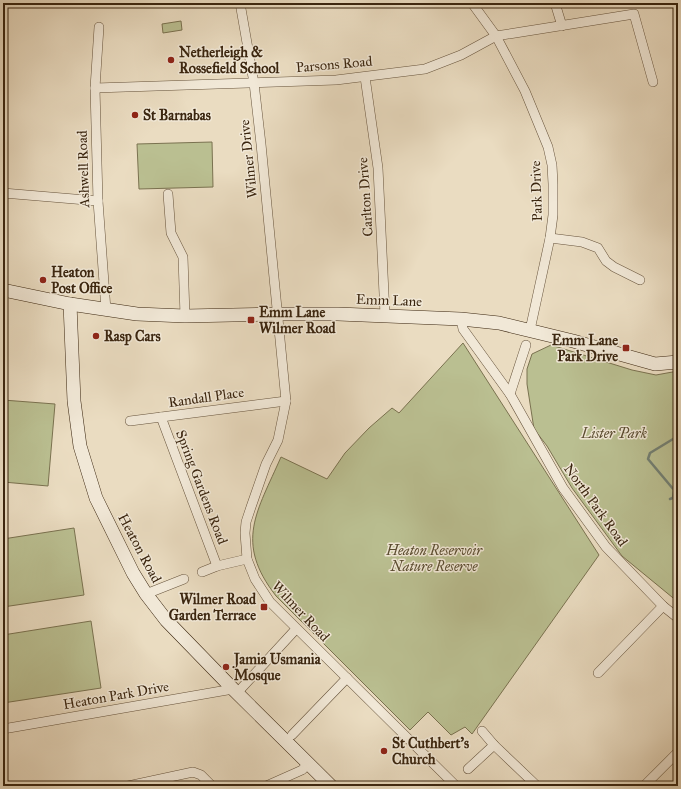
<svg xmlns="http://www.w3.org/2000/svg" width="681" height="789" viewBox="0 0 681 789" font-family="'IM FELL Great Primer',serif">
  <style>
    .green { fill: #babf91; stroke: #7a7250 }
    .lines { fill: none; stroke-linecap: round; stroke-linejoin: round }
    .stream { stroke: #727f73; stroke-width: 2.5 }
    .street-casing { stroke: #66533c; stroke-width: 10 }
    .secondary-casing { stroke: #3a250f; stroke-width: 14 }
    .street { stroke: #f1e8d7; stroke-width: 9 }
    .secondary { stroke: #f1e8d7; stroke-width: 13 }
    .poi-dot { fill: #8f2418; stroke: #f1e8d7; stroke-width: 1.5 }
    .labels { text-anchor: middle; stroke-width: 3; stroke-linejoin: round; paint-order: stroke }
    .poi-label { font-size: 14px; font-weight: bold; fill: #3a250f; stroke: #f1e8d7; text-anchor: start }
    .street-label { font-size: 14px; fill: #3a250f; stroke: #f1e8d7 }
    .park-label { font-size: 14px; font-style: italic; fill: #5a4c30; stroke: #f1e8d7 }
  </style>
  <rect width="100%" height="100%" fill="#eadcc1"/>
  <filter id="stains"><feTurbulence type="fractalNoise" baseFrequency=".005" numOctaves="4"/><feColorMatrix values="0 0 0 0 .2 0 0 0 0 .09 0 0 0 0 .02 0 0 0 .5 -.17"/></filter>
  <radialGradient id="worn" r=".72"><stop offset=".6" stop-color="#630" stop-opacity="0"/><stop offset="1" stop-color="#630" stop-opacity=".3"/></radialGradient>
  <g class="green">
    <path d="M 181,21 L 182,30 L 163,33 L 162,24 Z"/>
    <path d="M 212,142 L 213,187 L 139,189 L 137,144 Z"/>
    <path d="M 463,343 L 599,555 L 472,734 L 465,727 L 451,735 L 428,712 L 410,730 L 276,596 C 234,542 257,512 281,457 L 327,479 L 345,453 L 369,428 L 392,408 L 399,413 Z"/>
    <path d="M 551,345 L 632,370 L 656,375 L 678,371 L 678,602 L 622,556 L 572,488 L 547,446 L 534,429 L 527,384 L 527,369 L 532,354 Z"/>
    <path d="M 3,400 L 55,404 L 48,486 L 3,482 Z"/>
    <path d="M 74,528 L 84,595 L 3,607 L 3,539 Z"/>
    <path d="M 91,621 L 101,688 L 3,703 L 3,635 Z"/>
  </g>
  <g class="lines">
    <g class="stream">
      <path d="M 673,498 L 674,490 L 648,459 L 650,453 L 678,436"/>
      <path d="M 670,499 L 678,496"/>
    </g>
    <defs>
      <g id="street">
        <path d="M 240,3 L 254,83 L 261,144 L 286,401 L 278,440 L 266,464 L 251,507 L 246,522 L 245,533 L 247,559 L 255,579 L 270,602 L 456,786"/>
        <path d="M 472,3 L 496,36 L 525,91 L 548,147 L 552,165 L 553,184 L 553,215 L 550,238 L 530,330"/>
        <path d="M 555,3 L 562,26"/>
        <path d="M 99,27 L 95,88 L 98,201 L 106,310"/>
        <path d="M 365,77 L 378,168 L 385,315"/>
        <path d="M 95,88 L 336,80 L 425,69 L 461,55 L 496,36 L 634,14 L 653,82"/>
        <path d="M 3,193 L 98,201"/>
        <path d="M 168,194 L 171,233 L 183,257 L 185,316"/>
        <path d="M 550,238 L 582,242 L 598,248 L 606,261 L 614,267 L 640,280"/>
        <path d="M 461,319 L 463,329 L 510,394 L 563,488 L 606,547 L 663,606 L 678,618"/>
        <path d="M 510,394 L 526,345"/>
        <path d="M 161,417 L 217,566"/>
        <path d="M 130,421 L 286,401"/>
        <path d="M 202,572 L 217,566 L 247,559"/>
        <path d="M 146,594 L 184,579"/>
        <path d="M 598,673 L 663,606"/>
        <path d="M 237,693 L 296,629"/>
        <path d="M 3,729 L 233,689"/>
        <path d="M 482,731 L 494,745 L 537,786"/>
        <path d="M 292,735 L 347,678"/>
        <path d="M 468,769 L 494,745"/>
        <path d="M 128,786 L 193,772 L 201,775 L 212,786"/>
        <path d="M 266,786 L 302,770 L 308,764"/>
        <path d="M 644,786 L 678,752"/>
      </g>
      <g id="secondary">
        <path d="M 3,290 L 70,304 L 137,314 L 185,316 L 278,314 L 338,314 L 461,319 L 499,323 L 573,341 L 655,364 L 678,362"/>
        <path d="M 70,304 L 74,401 L 80,446 L 96,498 L 133,573 L 146,594 L 166,620 L 233,689 L 331,786"/>
      </g>
    </defs>
    <use href="#street" class="street-casing"/>
    <use href="#secondary" class="secondary-casing"/>
    <use href="#street" class="street"/>
    <use href="#secondary" class="secondary"/>
  </g>
  <g class="poi-dot">
    <circle cx="171" cy="60" r="4"/>
    <circle cx="135" cy="115" r="4"/>
    <circle cx="43" cy="280" r="4"/>
    <rect x="247" y="316" width="8" height="8" rx="2"/>
    <circle cx="96" cy="336" r="4"/>
    <rect x="622" y="344" width="8" height="8" rx="2"/>
    <rect x="260" y="603" width="8" height="8" rx="2"/>
    <circle cx="226" cy="667" r="4"/>
    <circle cx="384" cy="751" r="4"/>
  </g>
  <g class="labels">
    <g class="poi-label">
      <text x="179" y="57">Netherleigh &amp;<tspan x="179" dy="16">Rossefield School</tspan></text>
      <text x="143" y="120">St Barnabas</text>
      <text x="51" y="277">Heaton<tspan x="51" dy="16">Post Office</tspan></text>
      <text x="259" y="317">Emm Lane<tspan x="259" dy="16">Wilmer Road</tspan></text>
      <text x="104" y="341">Rasp Cars</text>
      <text x="618" y="345" text-anchor="end">Emm Lane<tspan x="618" dy="16">Park Drive</tspan></text>
      <text x="256" y="604" text-anchor="end">Wilmer Road<tspan x="256" dy="16">Garden Terrace</tspan></text>
      <text x="234" y="664">Jamia Usmania<tspan x="234" dy="16">Mosque</tspan></text>
      <text x="392" y="748">St Cuthbert's<tspan x="392" dy="16">Church</tspan></text>
    </g>
    <g class="street-label">
      <text transform="translate(334 64) rotate(-5)" y="5">Parsons Road</text>
      <text transform="translate(248 159) rotate(-96)" y="5">Wilmer Drive</text>
      <text transform="translate(83 169) rotate(-92)" y="5">Ashwell Road</text>
      <text transform="translate(536 191) rotate(-92)" y="5">Park Drive</text>
      <text transform="translate(365 197) rotate(-94)" y="5">Carlton Drive</text>
      <text transform="translate(389 300) rotate(2)" y="5">Emm Lane</text>
      <text transform="translate(206 397) rotate(-8)" y="5">Randall Place</text>
      <text transform="translate(202 487) rotate(69)" y="5">Spring Gardens Road</text>
      <text transform="translate(596 505) rotate(54)" y="5">North Park Road</text>
      <text transform="translate(140 548) rotate(62)" y="5">Heaton Road</text>
      <text transform="translate(301 611) rotate(47)" y="5">Wilmer Road</text>
      <text transform="translate(116 695) rotate(-10)" y="5">Heaton Park Drive</text>
    </g>
    <g class="park-label">
      <text x="614" y="438">Lister Park</text>
      <text x="434" y="555">Heaton Reservoir<tspan x="434" dy="16">Nature Reserve</tspan></text>
    </g>
  </g>
  <rect width="681" height="789" fill="none" stroke="#eadcc1" stroke-width="16"/>
  <rect x="4" y="4" width="673" height="781" fill="none" stroke="#3a250f" stroke-width="2"/>
  <rect x="8" y="8" width="665" height="773" fill="none" stroke="#3a250f"/>
  <rect width="100%" height="100%" filter="url(#stains)"/>
  <rect width="100%" height="100%" fill="url(#worn)"/>
</svg>
